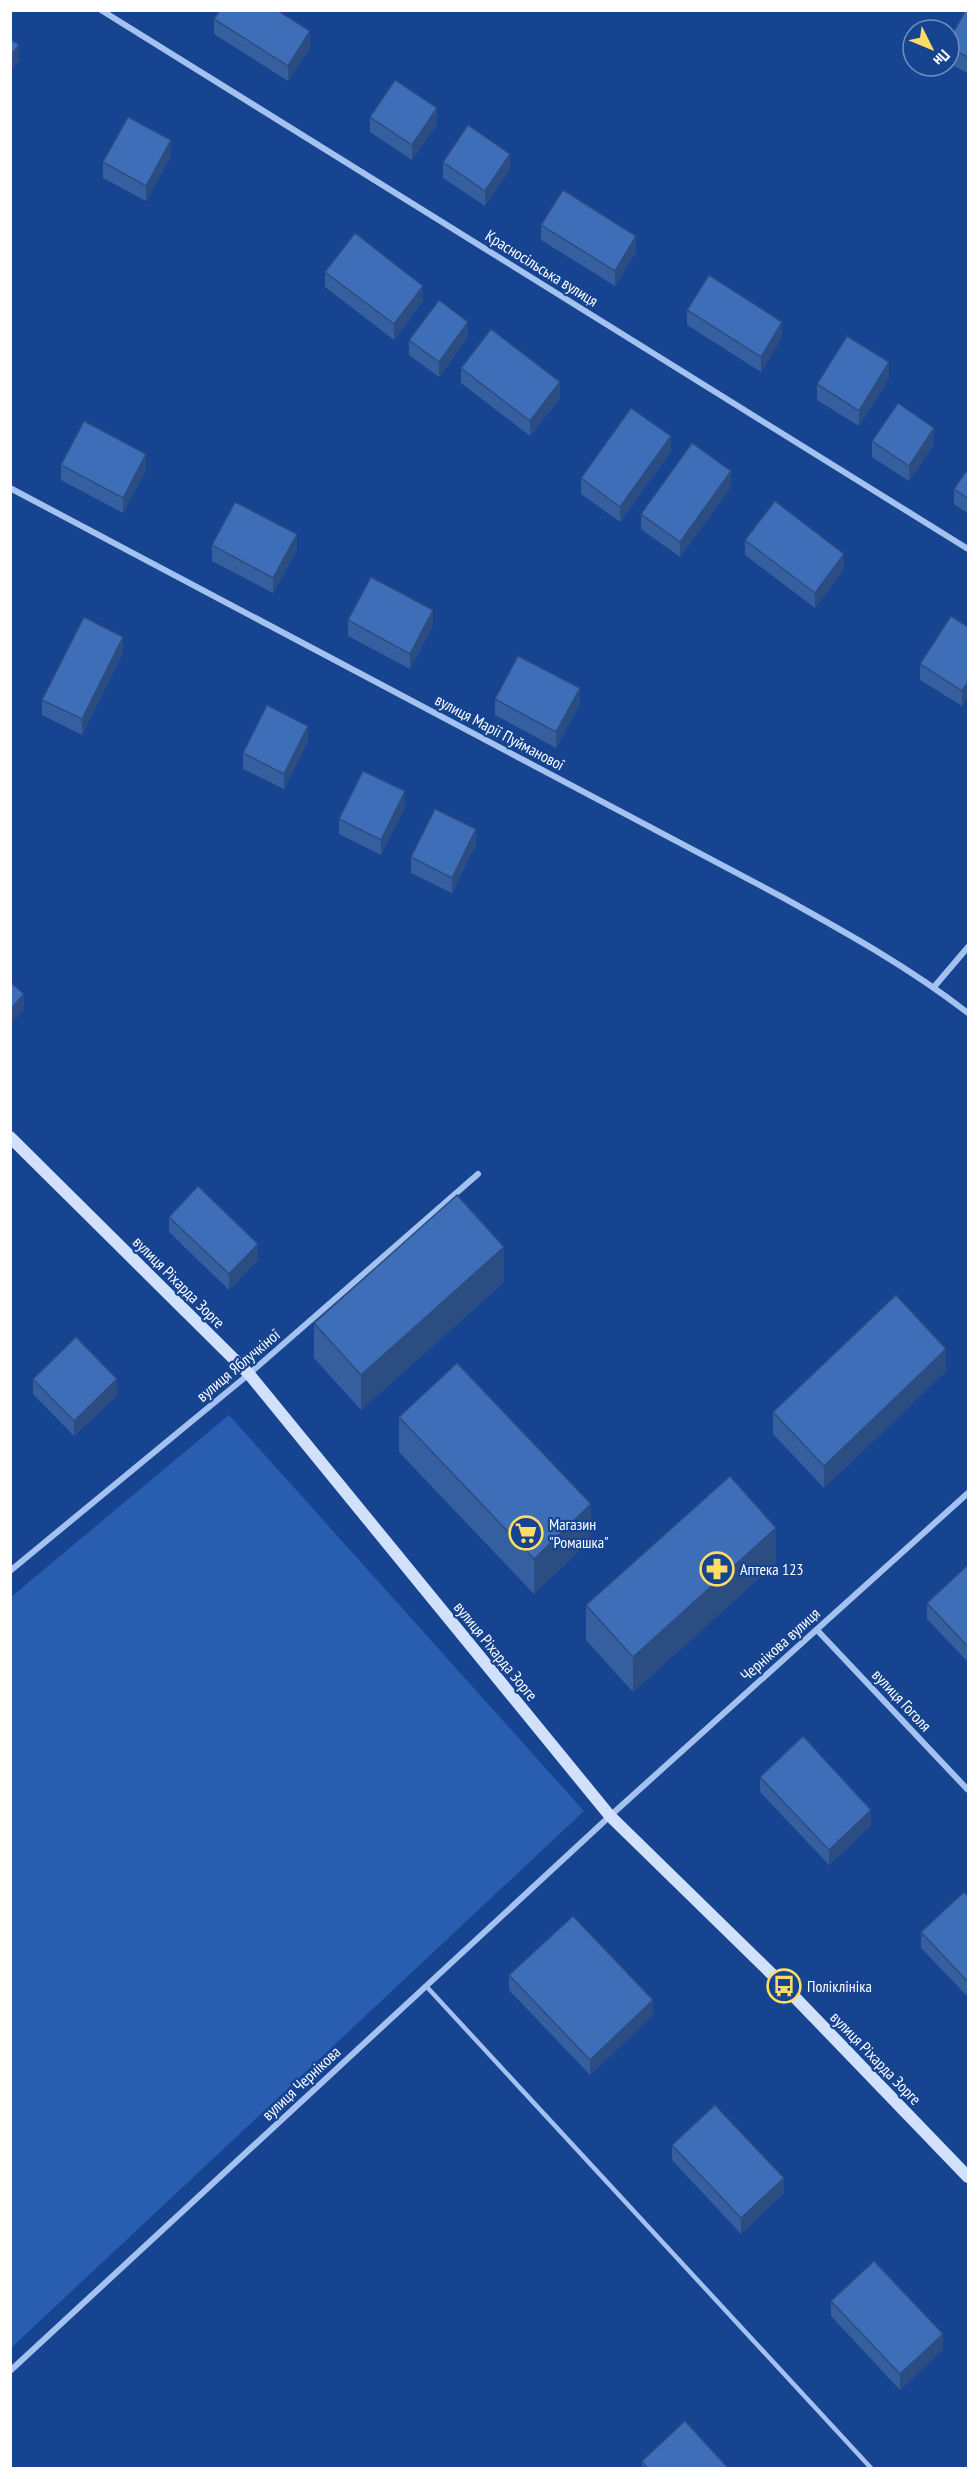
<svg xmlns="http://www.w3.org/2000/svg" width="979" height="2479" viewBox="0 0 979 2479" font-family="'PT Sans Narrow',sans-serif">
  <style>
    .green { fill: #295db0 }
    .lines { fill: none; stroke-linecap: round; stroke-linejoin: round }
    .lane { stroke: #a4c2f0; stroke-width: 4.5 }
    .street { stroke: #a4c2f0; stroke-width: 6 }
    .secondary { stroke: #d2e1fb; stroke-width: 12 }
    .wall { fill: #365f9f }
    .shaded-wall { fill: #2c4d82 }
    .building { fill: #3f6eb9; stroke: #2c4d82; stroke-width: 1.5 }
    .labels { text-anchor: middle; stroke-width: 4.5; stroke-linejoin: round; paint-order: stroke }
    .street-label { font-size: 16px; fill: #fff; stroke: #164491 }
    .poi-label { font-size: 16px; fill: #fff; stroke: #164491; text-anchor: start }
  </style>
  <rect width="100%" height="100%" fill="#164491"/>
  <path class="green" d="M 229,1415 L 584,1811 L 11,2348 L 11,1597 Z"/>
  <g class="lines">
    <path class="lane" d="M 426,1986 L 871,2468"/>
    <g class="street">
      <path d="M 101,10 L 968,549"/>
      <path d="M 10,488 L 782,897 C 847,933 910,968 968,1013"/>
      <path d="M 934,987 L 968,947"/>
      <path d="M 10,1571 L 249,1374 L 478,1174"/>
      <path d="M 817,1630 L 968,1790"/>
      <path d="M 10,2371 L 610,1816 L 968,1493"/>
    </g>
    <path class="secondary" d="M 10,1137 L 249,1374 L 610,1816 L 784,1986 L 968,2177"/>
  </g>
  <g class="wall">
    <path d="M 969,10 L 969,74 L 949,63 L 949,40 Z"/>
    <path d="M 214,19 L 310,47 L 288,81 L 214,34 Z"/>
    <path d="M 370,117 L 437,124 L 412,160 L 370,132 Z"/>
    <path d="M 171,156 L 146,201 L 103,178 L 103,162 Z"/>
    <path d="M 443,162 L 510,169 L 485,206 L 443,178 Z"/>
    <path d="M 541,225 L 636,252 L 615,286 L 541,240 Z"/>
    <path d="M 325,272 L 423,301 L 394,340 L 325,287 Z"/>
    <path d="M 687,310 L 782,337 L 761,372 L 687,325 Z"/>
    <path d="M 468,337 L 439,377 L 409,355 L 409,340 Z"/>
    <path d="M 461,368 L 560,398 L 530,436 L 461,383 Z"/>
    <path d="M 889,378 L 859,426 L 817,400 L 817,384 Z"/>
    <path d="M 872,441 L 934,444 L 909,481 L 872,457 Z"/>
    <path d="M 671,451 L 620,522 L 581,494 L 581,478 Z"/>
    <path d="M 61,465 L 146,470 L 123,513 L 61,480 Z"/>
    <path d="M 969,467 L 969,514 L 954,504 L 954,489 Z"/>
    <path d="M 731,487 L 680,557 L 641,529 L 641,514 Z"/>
    <path d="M 745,540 L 844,569 L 815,608 L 745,555 Z"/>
    <path d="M 212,545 L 297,550 L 273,593 L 212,561 Z"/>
    <path d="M 348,620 L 433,625 L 410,669 L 348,636 Z"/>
    <path d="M 969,628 L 969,696 L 962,706 L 920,680 L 920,664 Z"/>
    <path d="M 123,652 L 82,735 L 42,715 L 42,700 Z"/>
    <path d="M 495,699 L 580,704 L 556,748 L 495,715 Z"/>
    <path d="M 308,741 L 284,789 L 243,769 L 243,753 Z"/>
    <path d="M 405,807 L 381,855 L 339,834 L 339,819 Z"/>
    <path d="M 476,844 L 452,893 L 411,873 L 411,857 Z"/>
    <path d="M 169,1217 L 258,1260 L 229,1290 L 169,1232 Z"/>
    <path d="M 504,1282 L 361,1410 L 314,1358 L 314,1323 Z"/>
    <path d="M 946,1371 L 824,1488 L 773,1434 L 773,1412 Z"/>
    <path d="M 33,1379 L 117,1395 L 74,1436 L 33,1394 Z"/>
    <path d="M 399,1417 L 591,1539 L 534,1594 L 399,1452 Z"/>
    <path d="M 776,1563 L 633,1692 L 586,1640 L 586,1605 Z"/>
    <path d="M 969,1564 L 969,1663 L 927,1619 L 927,1603 Z"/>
    <path d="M 760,1777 L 871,1825 L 829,1865 L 760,1792 Z"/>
    <path d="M 969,1897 L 969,1998 L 921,1948 L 921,1932 Z"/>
    <path d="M 509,1975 L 653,2015 L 590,2075 L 509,1990 Z"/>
    <path d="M 672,2145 L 784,2193 L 741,2234 L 672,2160 Z"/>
    <path d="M 831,2301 L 943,2349 L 900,2390 L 831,2316 Z"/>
    <path d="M 642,2461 L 729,2469 L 642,2469 Z"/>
  </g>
  <g class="shaded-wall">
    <path d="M 310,31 L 310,47 L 288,81 L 288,66 Z"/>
    <path d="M 19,45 L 19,61 L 10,71 L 10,56 Z"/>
    <path d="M 437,108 L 437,124 L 412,160 L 412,145 Z"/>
    <path d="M 171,140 L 171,156 L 146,201 L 146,186 Z"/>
    <path d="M 510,154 L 510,169 L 485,206 L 485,191 Z"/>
    <path d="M 636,236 L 636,252 L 615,286 L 615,271 Z"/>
    <path d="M 423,286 L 423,301 L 394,340 L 394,324 Z"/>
    <path d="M 468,322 L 468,337 L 439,377 L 439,362 Z"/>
    <path d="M 782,322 L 782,337 L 761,372 L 761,357 Z"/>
    <path d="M 889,362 L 889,378 L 859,426 L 859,411 Z"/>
    <path d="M 560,382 L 560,398 L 530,436 L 530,421 Z"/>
    <path d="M 934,428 L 934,444 L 909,481 L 909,466 Z"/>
    <path d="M 671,436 L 671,451 L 620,522 L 620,507 Z"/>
    <path d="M 146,454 L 146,470 L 123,513 L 123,498 Z"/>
    <path d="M 731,471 L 731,487 L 680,557 L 680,542 Z"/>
    <path d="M 297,534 L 297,550 L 273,593 L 273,578 Z"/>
    <path d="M 844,554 L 844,569 L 815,608 L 815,593 Z"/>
    <path d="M 433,610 L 433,625 L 410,669 L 410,654 Z"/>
    <path d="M 123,637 L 123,652 L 82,735 L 82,719 Z"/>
    <path d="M 969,680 L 969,696 L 962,706 L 962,691 Z"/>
    <path d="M 580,688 L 580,704 L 556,748 L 556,732 Z"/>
    <path d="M 308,726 L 308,741 L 284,789 L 284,774 Z"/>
    <path d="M 405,791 L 405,807 L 381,855 L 381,840 Z"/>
    <path d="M 476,829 L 476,844 L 452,893 L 452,878 Z"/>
    <path d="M 24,994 L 24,1009 L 10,1025 L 10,1010 Z"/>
    <path d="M 258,1244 L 258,1260 L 229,1290 L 229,1274 Z"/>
    <path d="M 504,1247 L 504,1282 L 361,1410 L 361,1375 Z"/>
    <path d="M 946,1349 L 946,1371 L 824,1488 L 824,1466 Z"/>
    <path d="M 117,1379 L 117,1395 L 74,1436 L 74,1421 Z"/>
    <path d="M 591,1504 L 591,1539 L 534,1594 L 534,1559 Z"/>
    <path d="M 776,1528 L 776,1563 L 633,1692 L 633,1657 Z"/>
    <path d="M 871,1810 L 871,1825 L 829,1865 L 829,1850 Z"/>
    <path d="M 653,2000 L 653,2015 L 590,2075 L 590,2060 Z"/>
    <path d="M 784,2178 L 784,2193 L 741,2234 L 741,2218 Z"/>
    <path d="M 943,2334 L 943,2349 L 900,2390 L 900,2374 Z"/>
  </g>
  <g class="building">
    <path d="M 220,10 L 277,10 L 310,31 L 288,66 L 214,19 Z"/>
    <path d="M 966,10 L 969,10 L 969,58 L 949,47 L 949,40 Z"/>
    <path d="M 10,39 L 19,45 L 10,56 Z"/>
    <path d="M 395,80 L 437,108 L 412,145 L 370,117 Z"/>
    <path d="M 128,117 L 171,140 L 146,186 L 103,162 Z"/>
    <path d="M 468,125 L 510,154 L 485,191 L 443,162 Z"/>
    <path d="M 563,190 L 636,236 L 615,271 L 541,225 Z"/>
    <path d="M 355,233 L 423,286 L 394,324 L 325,272 Z"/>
    <path d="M 709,275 L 782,322 L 761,357 L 687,310 Z"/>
    <path d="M 439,300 L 468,322 L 439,362 L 409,340 Z"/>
    <path d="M 491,329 L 560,382 L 530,421 L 461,368 Z"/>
    <path d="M 847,336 L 889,362 L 859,411 L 817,384 Z"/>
    <path d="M 898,403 L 934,428 L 909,466 L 872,441 Z"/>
    <path d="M 631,408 L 671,436 L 620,507 L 581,478 Z"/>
    <path d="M 84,421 L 146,454 L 123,498 L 61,465 Z"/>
    <path d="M 692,443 L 731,471 L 680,542 L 641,514 Z"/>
    <path d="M 969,467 L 969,499 L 954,489 Z"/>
    <path d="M 775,501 L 844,554 L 815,593 L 745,540 Z"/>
    <path d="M 235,502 L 297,534 L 273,578 L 212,545 Z"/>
    <path d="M 371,577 L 433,610 L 410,654 L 348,620 Z"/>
    <path d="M 951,616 L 969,628 L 969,680 L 962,691 L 920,664 Z"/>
    <path d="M 84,617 L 123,637 L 82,719 L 42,700 Z"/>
    <path d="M 518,656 L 580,688 L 556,732 L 495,699 Z"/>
    <path d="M 267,705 L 308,726 L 284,774 L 243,753 Z"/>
    <path d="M 363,771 L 405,791 L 381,840 L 339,819 Z"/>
    <path d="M 435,809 L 476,829 L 452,878 L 411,857 Z"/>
    <path d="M 10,982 L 24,994 L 10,1010 Z"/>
    <path d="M 198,1186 L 258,1244 L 229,1274 L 169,1217 Z"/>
    <path d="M 457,1195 L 504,1247 L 361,1375 L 314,1323 Z"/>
    <path d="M 896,1295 L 946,1349 L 824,1466 L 773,1412 Z"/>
    <path d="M 76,1337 L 117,1379 L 74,1421 L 33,1379 Z"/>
    <path d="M 457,1363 L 591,1504 L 534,1559 L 399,1417 Z"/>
    <path d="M 730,1476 L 776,1528 L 633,1657 L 586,1605 Z"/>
    <path d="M 969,1564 L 969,1648 L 927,1603 Z"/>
    <path d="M 803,1736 L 871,1810 L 829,1850 L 760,1777 Z"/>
    <path d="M 964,1892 L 969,1897 L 969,1983 L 921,1932 Z"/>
    <path d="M 573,1916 L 653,2000 L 590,2060 L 509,1975 Z"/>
    <path d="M 715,2105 L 784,2178 L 741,2218 L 672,2145 Z"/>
    <path d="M 874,2261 L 943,2334 L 900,2374 L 831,2301 Z"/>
    <path d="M 685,2421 L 729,2469 L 648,2469 L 642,2461 Z"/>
  </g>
  <defs>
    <symbol id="supermarket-ring" viewBox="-11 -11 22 22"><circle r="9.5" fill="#164491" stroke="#ffdc64" stroke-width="1.5"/><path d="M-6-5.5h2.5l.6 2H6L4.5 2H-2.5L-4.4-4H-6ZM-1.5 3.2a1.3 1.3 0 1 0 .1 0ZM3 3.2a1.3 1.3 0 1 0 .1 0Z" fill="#ffdc64"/></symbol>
    <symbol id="pharmacy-ring" viewBox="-11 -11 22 22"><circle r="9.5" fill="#164491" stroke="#ffdc64" stroke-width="1.5"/><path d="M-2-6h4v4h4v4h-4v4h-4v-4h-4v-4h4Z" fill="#ffdc64"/></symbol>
    <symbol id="bus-ring" viewBox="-11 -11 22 22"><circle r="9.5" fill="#164491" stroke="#ffdc64" stroke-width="1.5"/><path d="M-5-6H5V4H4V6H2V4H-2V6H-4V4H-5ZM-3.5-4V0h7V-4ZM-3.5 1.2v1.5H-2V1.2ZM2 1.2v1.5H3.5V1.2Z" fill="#ffdc64"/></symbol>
  </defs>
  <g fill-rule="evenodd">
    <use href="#supermarket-ring" x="507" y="1514" width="38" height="38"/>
    <use href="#pharmacy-ring" x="698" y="1550" width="38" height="38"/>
    <use href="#bus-ring" x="765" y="1967" width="38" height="38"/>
  </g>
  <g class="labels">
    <g class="street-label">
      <text transform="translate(542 268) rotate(32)" y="6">Красносільська вулиця</text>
      <text transform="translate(500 732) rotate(28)" y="6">вулиця Марії Пуйманової</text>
      <text transform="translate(179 1282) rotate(45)" y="6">вулиця Ріхарда Зорге</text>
      <text transform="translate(238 1365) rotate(-40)" y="6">вулиця Яблучкіної</text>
      <text transform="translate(780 1644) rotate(-42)" y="6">Чернікова вулиця</text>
      <text transform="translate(496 1651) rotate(51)" y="6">вулиця Ріхарда Зорге</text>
      <text transform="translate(902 1700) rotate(47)" y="6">вулиця Гоголя</text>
      <text transform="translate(876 2058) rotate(46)" y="6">вулиця Ріхарда Зорге</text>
      <text transform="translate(301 2083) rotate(-43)" y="6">вулиця Чернікова</text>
    </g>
    <g class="poi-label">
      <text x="549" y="1530">Магазин<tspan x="549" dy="18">"Ромашка"</tspan></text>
      <text x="740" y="1575">Аптека 123</text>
      <text x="807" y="1992">Поліклініка</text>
    </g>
  </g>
  <rect width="979" height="2479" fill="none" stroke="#ffffff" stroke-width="24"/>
  <g transform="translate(931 48) rotate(133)"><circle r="28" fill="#164491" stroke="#738fbd" stroke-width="1.5"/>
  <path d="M0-4.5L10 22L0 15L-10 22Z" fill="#ffdc64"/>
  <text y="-9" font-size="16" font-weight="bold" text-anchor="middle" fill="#ffffff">Пн</text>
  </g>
</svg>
